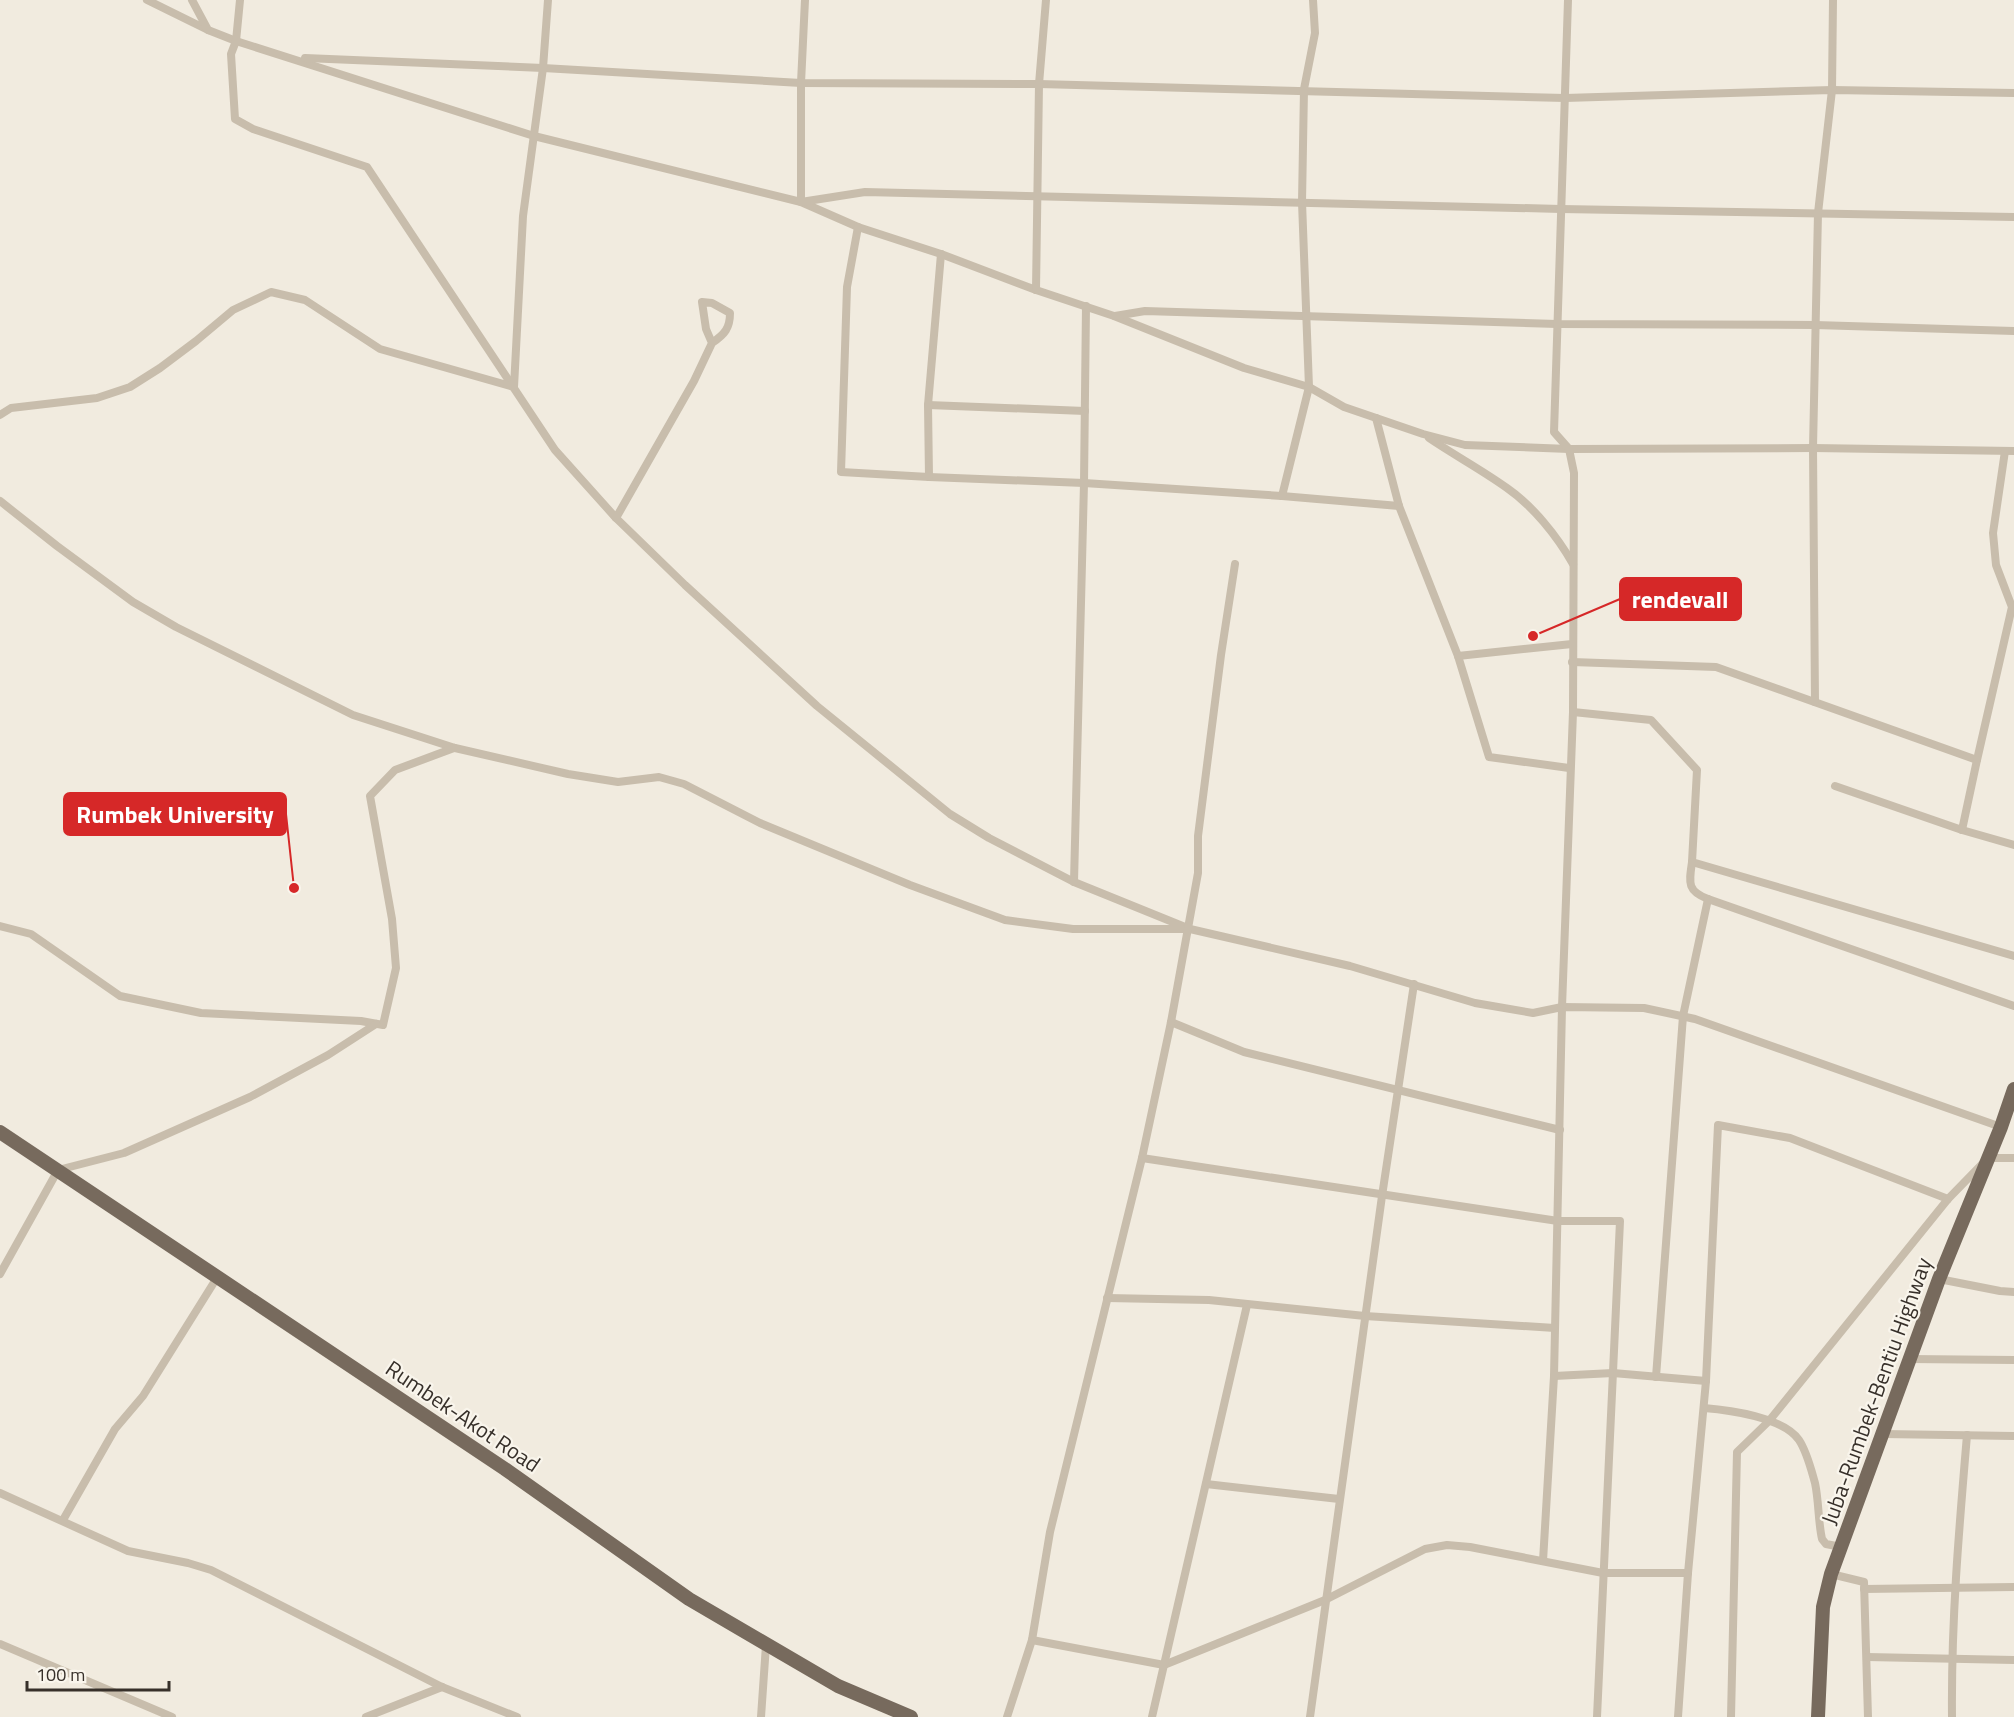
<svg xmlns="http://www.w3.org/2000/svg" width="2014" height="1717" viewBox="0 0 2014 1717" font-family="'Titillium Web',sans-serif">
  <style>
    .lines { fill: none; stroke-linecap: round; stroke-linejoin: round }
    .minor { stroke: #c8bdac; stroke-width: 8 }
    .primary { stroke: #776a5d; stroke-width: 14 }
    .labels { text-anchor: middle; stroke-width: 4.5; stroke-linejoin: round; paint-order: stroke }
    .street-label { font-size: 22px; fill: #37302a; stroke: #f9f5ec }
    .leader { fill: none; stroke: #d62828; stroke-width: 2 }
    .callout-dot { fill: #d62828; stroke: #f9f5ec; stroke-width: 2 }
    .callout { fill: #d62828; stroke: #d62828; stroke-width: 2 }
    .callout-label { font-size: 24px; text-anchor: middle; font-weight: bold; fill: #fff }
  </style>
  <rect width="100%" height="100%" fill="#f1ebdf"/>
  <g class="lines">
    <g class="minor">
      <path d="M 147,0 L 208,30"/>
      <path d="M 192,0 L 208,30 L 236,41 L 534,136 L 801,202 L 858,227 L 941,254 L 1036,290 L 1114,316 L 1244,368 L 1309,387 L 1344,407 L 1423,434 L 1465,445 L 1569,449 L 1813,448 L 2014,451"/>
      <path d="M 240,0 L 236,41 L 231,54 L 235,119 L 253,129 L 367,167 L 555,450 L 616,518 L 685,585 L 817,706 L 950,814 L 989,838 L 1074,882 L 1190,929 L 1350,966 L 1475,1003 L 1533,1013 L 1562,1007 L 1644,1008 L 1695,1019 L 2001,1127"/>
      <path d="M 805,0 L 801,83 L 801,202 L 865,192 L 1561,209 L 2014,217"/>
      <path d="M 305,58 L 543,68 L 801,83 L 1039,84 L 1565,98 L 1832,90 L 2014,93"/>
      <path d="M 858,227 L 847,287 L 841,472 L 929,477 L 1084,483 L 1282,496 L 1399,506"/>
      <path d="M 1036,290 L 1039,84 L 1046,0"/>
      <path d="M 1115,316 L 1145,311 L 1557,324 L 1815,325 L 2014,331"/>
      <path d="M 928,405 L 1085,411"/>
      <path d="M 0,415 L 11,408 L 97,398 L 130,387 L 160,368 L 196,341 L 233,310 L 271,292 L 305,300 L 380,349 L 514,387 L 523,216 L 543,68 L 548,0"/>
      <path d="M 1376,418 L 1399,506 L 1458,656 L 1489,757 L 1569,768"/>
      <path d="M 1429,438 C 1454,455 1482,470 1507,488 C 1533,506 1557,536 1573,564"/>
      <path d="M 929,477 L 928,405 L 941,254"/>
      <path d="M 1282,496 L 1309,387 L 1302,202 L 1304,89 L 1315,33 L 1313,0"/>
      <path d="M 0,501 L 57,546 L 133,602 L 176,627 L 353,715 L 455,748 L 568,774 L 618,782 L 659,777 L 684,784 L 760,823 L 910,885 L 1005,920 L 1073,929 L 1183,929"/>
      <path d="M 616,518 L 694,381 L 712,343 L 706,329 L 702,302 L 712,303 L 730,313 C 730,328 725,334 712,343"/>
      <path d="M 1458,656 L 1572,644"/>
      <path d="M 1572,662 L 1716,667 L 1977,760 L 2012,607 L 1996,565 L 1993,533 L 2005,451"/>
      <path d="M 1815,702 L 1813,448 L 1818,213 L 1832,90 L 1833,0"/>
      <path d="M 1573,712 L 1651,720 L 1697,770 L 1692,862 L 2014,956"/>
      <path d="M 1835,786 L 1962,830 L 2014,845"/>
      <path d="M 1962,830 L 1977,760"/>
      <path d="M 1692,862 C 1689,883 1687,891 1708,899"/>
      <path d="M 1074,882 L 1084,483 L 1086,306"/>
      <path d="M 0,926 L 31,934 L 120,996 L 201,1013 L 361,1021 L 383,1025 L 396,968 L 392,919 L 370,796 L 395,770 L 454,748"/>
      <path d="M 1171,1022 L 1244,1052 L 1560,1130"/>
      <path d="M 1142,1158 L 1558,1221 L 1620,1221 L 1597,1717"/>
      <path d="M 0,1274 L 58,1170 L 124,1153 L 250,1097 L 328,1055 L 376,1024"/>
      <path d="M 1939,1279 L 2000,1291 L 2014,1292"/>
      <path d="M 1107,1298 L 1209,1300 L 1365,1316 L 1555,1328"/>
      <path d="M 1909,1359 L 2014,1360"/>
      <path d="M 1554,1376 L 1613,1373 L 1706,1381"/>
      <path d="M 1656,1377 L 1683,1016 L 1708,899 L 2014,1006"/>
      <path d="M 1704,1408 C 1729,1410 1783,1417 1799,1440 C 1807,1452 1811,1469 1815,1483 C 1819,1502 1818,1521 1822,1539 L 1826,1544 L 1841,1547"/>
      <path d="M 1883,1434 L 2014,1436"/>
      <path d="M 1206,1484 L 1339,1499"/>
      <path d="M 0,1493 L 128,1551 L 188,1563 L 211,1570 L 442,1687 L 517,1717"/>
      <path d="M 63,1520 L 115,1429 L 143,1396 L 218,1276"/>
      <path d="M 1543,1561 L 1554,1376 L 1562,1007 L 1573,712 L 1574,473 L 1569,449 L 1554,432 L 1568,0"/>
      <path d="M 1831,1574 L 1864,1582 L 1868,1717"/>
      <path d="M 1864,1589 L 2014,1587"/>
      <path d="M 1032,1640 L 1164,1665 L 1325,1600 L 1425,1549 L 1447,1545 L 1470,1547 L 1603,1573 L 1688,1573"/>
      <path d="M 0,1644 L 172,1717"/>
      <path d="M 1867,1657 L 2014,1660"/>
      <path d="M 366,1717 L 442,1687"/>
      <path d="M 761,1717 L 766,1645"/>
      <path d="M 1007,1717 L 1032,1640 L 1050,1532 L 1142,1158 L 1171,1022 L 1198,873 L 1198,836 L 1221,655 L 1235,564"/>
      <path d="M 1152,1717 L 1247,1305"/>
      <path d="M 1310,1717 L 1382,1196 L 1414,984"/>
      <path d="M 1678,1717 L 1688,1573 L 1706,1381 L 1718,1125 L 1790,1138 L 1948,1199"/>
      <path d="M 1731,1717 L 1737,1452 L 1769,1421 L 1948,1199 L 1988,1158 L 2014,1158"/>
      <path d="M 1952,1717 C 1951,1622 1959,1529 1967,1435"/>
    </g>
    <g class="primary">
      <path d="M 0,1132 L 505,1469 L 689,1599 L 838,1686 L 911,1717"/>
      <path d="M 1818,1717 L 1823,1607 L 1831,1574 L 1939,1279 L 2001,1127 L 2014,1089"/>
    </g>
  </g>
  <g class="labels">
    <g class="street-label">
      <text transform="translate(1876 1391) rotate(-70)" y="8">Juba-Rumbek-Bentiu Highway</text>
      <text transform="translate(463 1416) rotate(34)" y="8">Rumbek-Akot Road</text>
    </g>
  </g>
  <path class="leader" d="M1533 636L1620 599M294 888L286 814"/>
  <g class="callout-dot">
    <circle cx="1533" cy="636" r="6"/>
    <circle cx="294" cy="888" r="6"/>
  </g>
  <g class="callout">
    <rect x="1620" y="578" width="121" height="42" rx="6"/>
    <rect x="64" y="793" width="222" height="42" rx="6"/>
  </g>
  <g class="callout-label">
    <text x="1680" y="608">rendevall</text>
    <text x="175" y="823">Rumbek University</text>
  </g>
  <path d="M27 1681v9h142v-9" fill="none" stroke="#37302a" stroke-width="3"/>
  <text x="36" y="1681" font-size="18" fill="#37302a" stroke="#f9f5ec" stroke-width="4.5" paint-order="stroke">100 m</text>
</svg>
